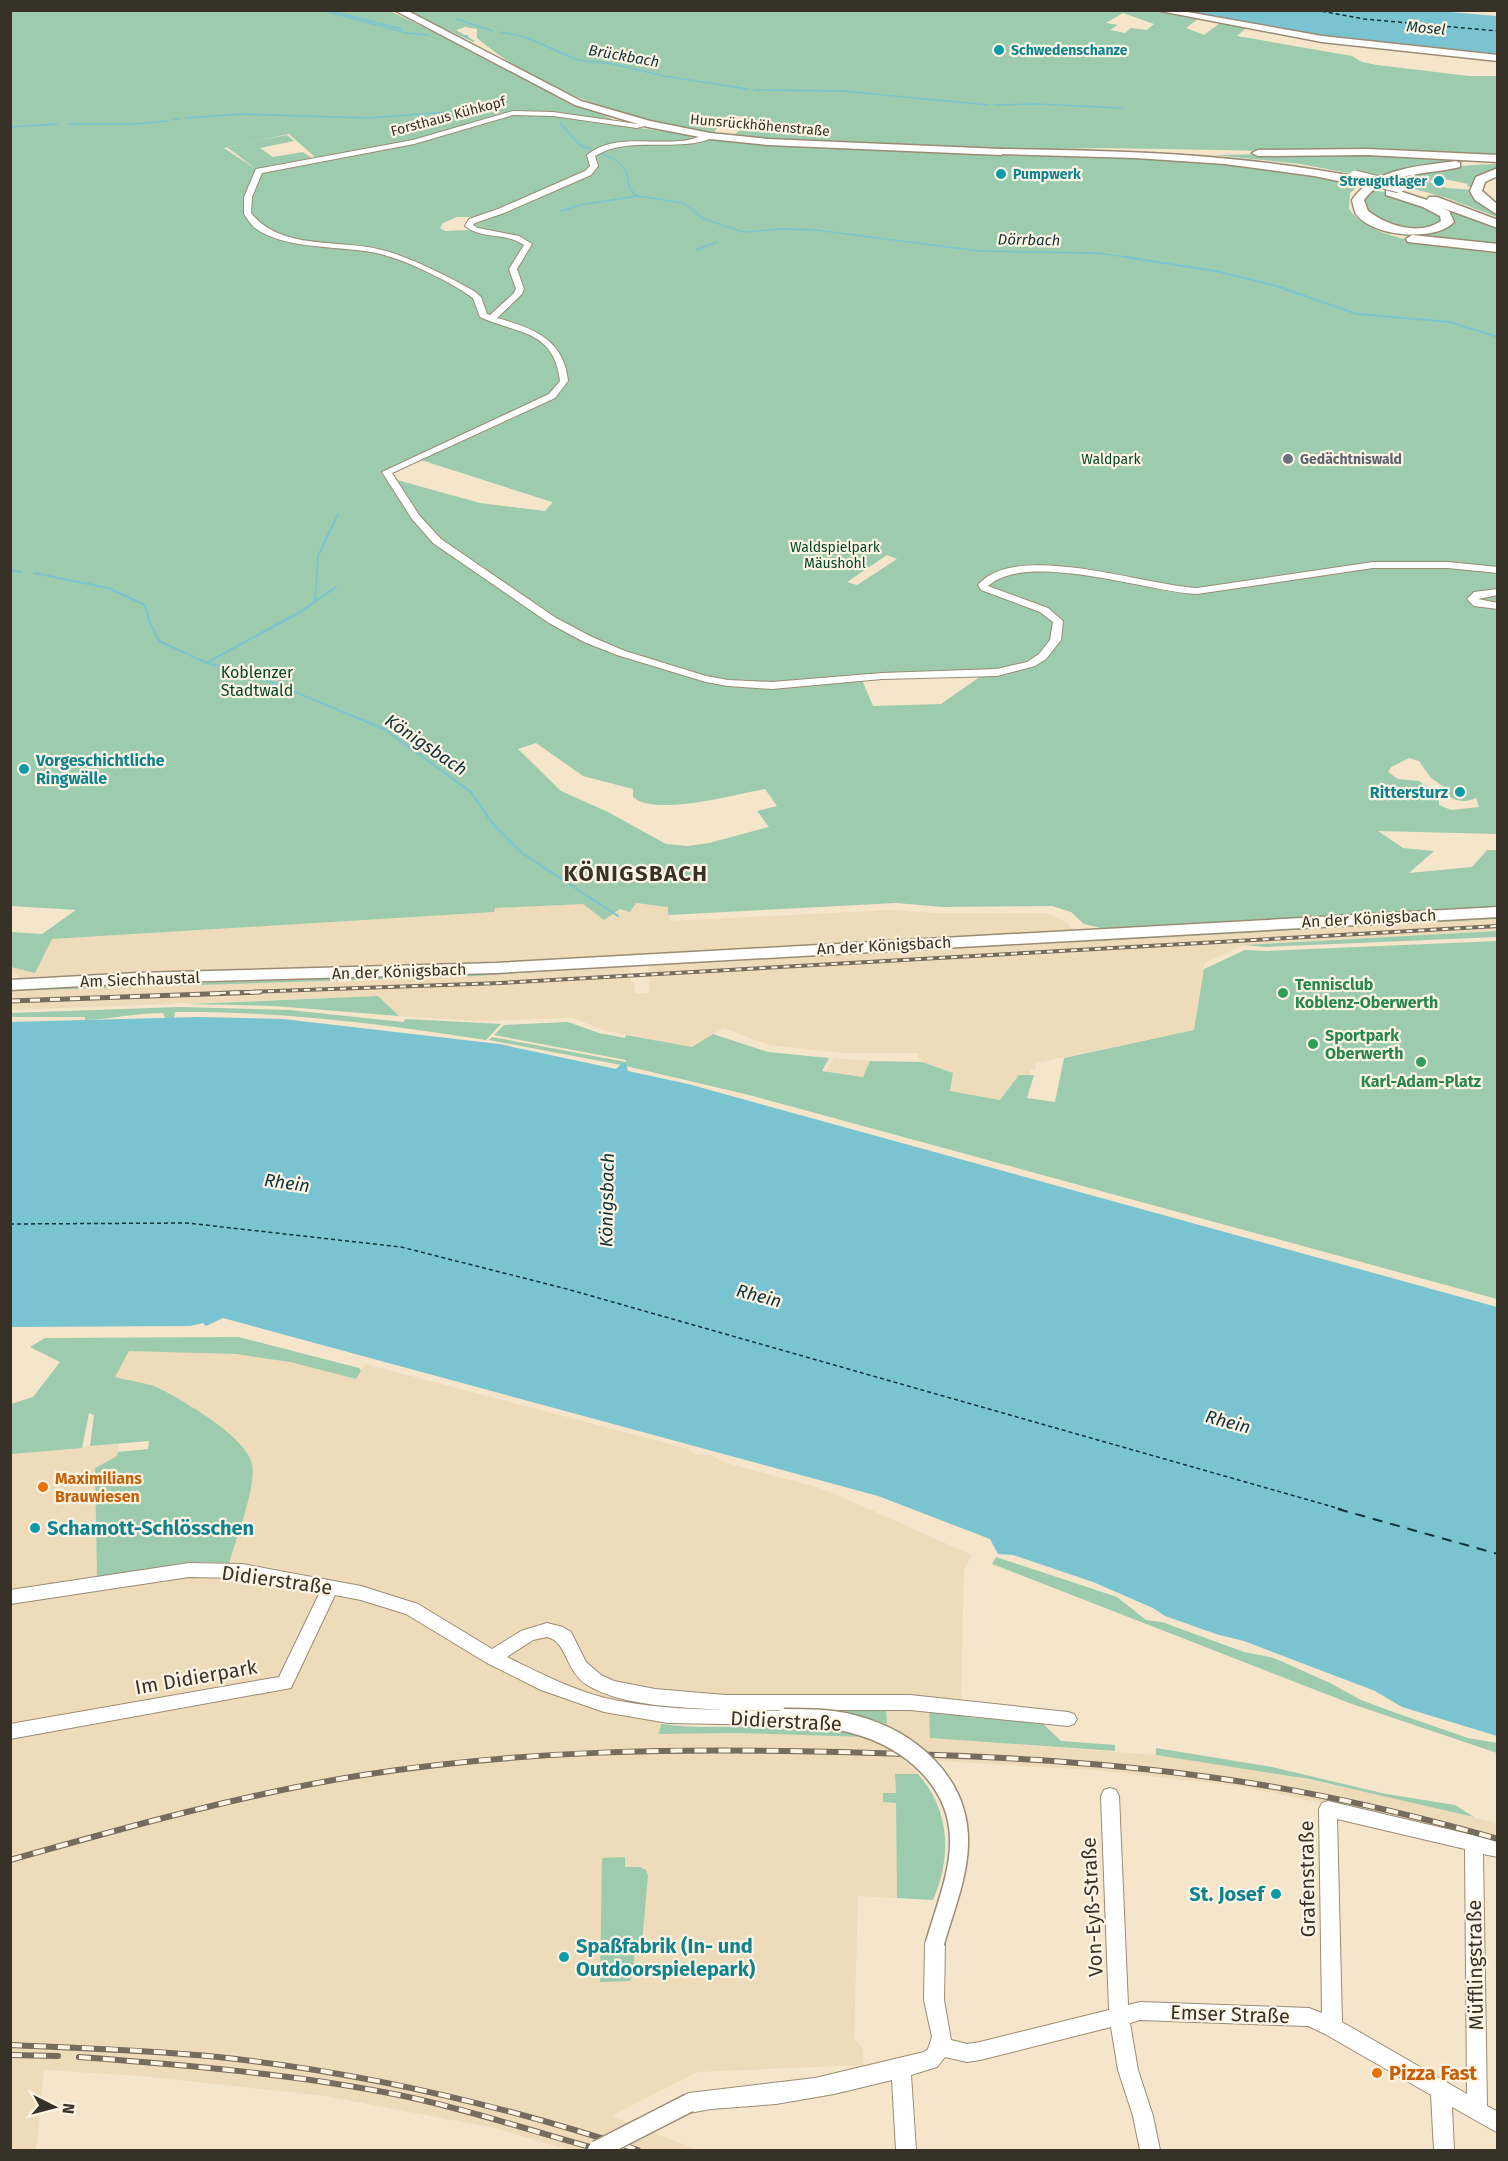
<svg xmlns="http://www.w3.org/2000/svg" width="1508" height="2161" viewBox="0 0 1508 2161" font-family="'Fira Sans',sans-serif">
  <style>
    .built { fill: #eedbb9 }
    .green { fill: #9dcbad; fill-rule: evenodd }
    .water { fill: #7ac4d2 }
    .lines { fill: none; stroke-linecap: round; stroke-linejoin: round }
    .stream-far1 { stroke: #7ac4d2; stroke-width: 1.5 }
    .stream { stroke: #7ac4d2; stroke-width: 2 }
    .ferry-far1 { stroke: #0e3239; stroke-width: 1.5; stroke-dasharray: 4 3; stroke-linecap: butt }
    .ferry { stroke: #0e3239; stroke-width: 2; stroke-dasharray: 10 8; stroke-linecap: butt }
    .minor-casing { stroke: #9a8c74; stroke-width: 2 }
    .major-casing { stroke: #9a8c74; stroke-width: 3 }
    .highway-casing { stroke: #9a8c74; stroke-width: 3 }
    .minor { fill: #fff; fill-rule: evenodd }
    .major { fill: #fff; fill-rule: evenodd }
    .highway { fill: #fff; fill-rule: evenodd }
    .rail-far2-casing { stroke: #766c5d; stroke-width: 4 }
    .rail-far1-casing { stroke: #766c5d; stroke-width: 5 }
    .rail-casing { stroke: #766c5d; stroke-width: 6 }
    .rail-far2 { stroke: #fdf4e4; stroke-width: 2; stroke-dasharray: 6; stroke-linecap: butt }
    .rail-far1 { stroke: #fdf4e4; stroke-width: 3; stroke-dasharray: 10; stroke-linecap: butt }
    .rail { stroke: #fdf4e4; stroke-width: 4; stroke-dasharray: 12; stroke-linecap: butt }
    .minor-bridge-casing { stroke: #9a8c74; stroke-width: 21; stroke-linecap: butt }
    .highway-bridge-casing { stroke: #9a8c74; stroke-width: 13; stroke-linecap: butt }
    .minor-bridge { stroke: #fff; stroke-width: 18 }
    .highway-bridge { stroke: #fff; stroke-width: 11 }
    .culture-dot { fill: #0f9aa8; stroke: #fdf4e4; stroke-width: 2 }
    .worship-dot { fill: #6b7280; stroke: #fdf4e4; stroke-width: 2 }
    .leisure-dot { fill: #2e9e5b; stroke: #fdf4e4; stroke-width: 2 }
    .food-dot { fill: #e8710a; stroke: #fdf4e4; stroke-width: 2 }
    .labels { text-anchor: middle; stroke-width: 4.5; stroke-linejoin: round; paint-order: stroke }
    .far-culture-label { font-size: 14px; font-weight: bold; fill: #0d838f; stroke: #fdf4e4; text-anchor: start }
    .far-street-label { font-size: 14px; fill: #373127; stroke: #fdf4e4 }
    .far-park-label { font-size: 14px; fill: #014727; stroke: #fdf4e4 }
    .far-worship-label { font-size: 14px; font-weight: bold; fill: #5b616d; stroke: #fdf4e4; text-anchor: start }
    .far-water-label { font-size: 15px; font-style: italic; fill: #0e3239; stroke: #fdf4e4 }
    .park-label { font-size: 16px; fill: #014727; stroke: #fdf4e4 }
    .culture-label { font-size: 16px; font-weight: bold; fill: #0d838f; stroke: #fdf4e4; text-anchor: start }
    .street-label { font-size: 16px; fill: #373127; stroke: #fdf4e4 }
    .leisure-label { font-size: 16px; font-weight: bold; fill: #27864d; stroke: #fdf4e4; text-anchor: start }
    .food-label { font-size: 16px; font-weight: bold; fill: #c56008; stroke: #fdf4e4; text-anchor: start }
    .water-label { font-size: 18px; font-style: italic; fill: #0e3239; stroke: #fdf4e4 }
    .near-culture-label { font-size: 20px; font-weight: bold; fill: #0d838f; stroke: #fdf4e4; text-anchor: start }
    .near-street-label { font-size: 20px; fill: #373127; stroke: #fdf4e4 }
    .near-food-label { font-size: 20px; font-weight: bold; fill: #c56008; stroke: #fdf4e4; text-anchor: start }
    .district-label { font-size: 22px; font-weight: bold; letter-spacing: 1.5px; fill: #373127; stroke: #fdf4e4 }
  </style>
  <rect width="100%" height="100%" fill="#f5e5cb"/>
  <g class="built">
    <path d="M 636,903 L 668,907 L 670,921 L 889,910 L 936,913 L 1047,913 L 1068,923 L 1079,942 L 1497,919 L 1497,931 L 1244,945 L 1205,963 L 1194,1030 L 1036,1063 L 1035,1070 L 1030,1070 L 1030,1075 L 1019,1075 L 1000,1100 L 950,1091 L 953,1073 L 922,1062 L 922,1058 L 918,1058 L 918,1053 L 843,1053 L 769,1045 L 723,1028 L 692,1047 L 603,1030 L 573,1018 L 476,1021 L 399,1016 L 378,996 L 11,1010 L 10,991 L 478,976 L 630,967 L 631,982 L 634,982 L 635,993 L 650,993 L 648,966 L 646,965 L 645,956 L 378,969 L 163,972 L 20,982 L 17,974 L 11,972 L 11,967 L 35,972 L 52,939 L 494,912 L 494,908 L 583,904 L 599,917 L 616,913 L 620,908 Z"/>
    <path d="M 834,1058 L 870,1061 L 864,1077 L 826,1071 Z"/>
    <path d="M 129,1350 L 236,1354 L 290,1362 L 356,1379 L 365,1364 L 689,1449 L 696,1455 L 711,1455 L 723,1462 L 813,1486 L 835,1494 L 972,1555 L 964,1569 L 961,1704 L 697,1696 L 666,1690 L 659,1734 L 737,1733 L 866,1737 L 894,1751 L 918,1774 L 895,1774 L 896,1793 L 883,1794 L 896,1802 L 897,1898 L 858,1896 L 854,2040 L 862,2047 L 864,2065 L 698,2072 L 611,2116 L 698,2150 L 568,2150 L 495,2128 L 325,2096 L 141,2076 L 44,2070 L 36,2150 L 11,2150 L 11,1604 L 188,1577 L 225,1574 L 253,1479 L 247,1451 L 212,1420 L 192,1406 L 154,1387 L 115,1377 Z"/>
    <path d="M 119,1443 L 117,1456 L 95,1468 L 97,1578 L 11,1592 L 11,1454 Z"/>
    <path d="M 886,1706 L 929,1709 L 930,1738 L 1156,1755 L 1259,1770 L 1391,1797 L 1497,1823 L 1497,1845 L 1371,1813 L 1238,1786 L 1095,1770 L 938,1761 L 915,1740 L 887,1724 Z"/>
  </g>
  <g class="green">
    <path d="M 11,11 L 390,11 L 459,44 L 564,100 L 613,119 L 604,123 L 704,137 L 691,143 L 709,139 L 905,152 L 1095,155 L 1216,161 L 1323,177 L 1359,185 L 1350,193 L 1349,209 C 1374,246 1457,245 1497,249 L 1497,834 L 1378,831 L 1403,848 L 1434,851 L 1409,873 L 1472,867 L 1487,850 L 1497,850 L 1497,909 L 1105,929 L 1084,924 L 1071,912 L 1052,906 L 943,907 L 896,903 L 668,915 L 668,907 L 636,903 L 630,912 L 620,909 L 604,920 L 583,904 L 495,908 L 494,912 L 52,939 L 35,973 L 11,967 L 11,932 L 42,934 L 76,910 L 11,906 ZM 289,134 L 316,158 L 313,159 L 303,152 L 273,157 L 260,148 L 294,141 L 287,135 L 227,147 L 257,170 L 224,148 ZM 457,217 L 475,217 L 471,230 L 445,231 L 440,228 L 443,223 ZM 421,460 L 552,502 L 552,503 L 545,511 L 480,503 L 397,480 L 393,473 ZM 887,555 L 897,559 L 857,585 L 847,582 ZM 981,676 L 941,704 L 873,706 L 862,680 ZM 536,743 L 583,776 L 633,789 L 633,797 C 654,817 736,794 765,789 L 777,806 L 757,811 L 769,827 L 709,843 L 688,846 L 666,844 L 608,812 L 561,791 L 518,749 ZM 1409,758 L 1419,761 L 1431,778 L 1444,787 L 1444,792 C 1453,802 1465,803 1476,798 L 1479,807 L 1451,810 L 1439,805 L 1439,796 L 1419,781 L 1398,779 L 1388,772 L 1391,767 Z"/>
    <path d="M 407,11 L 1151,11 L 1198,19 L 1186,28 L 1204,35 L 1220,23 L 1246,28 L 1237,36 L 1352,56 L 1362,62 L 1377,65 L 1469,76 L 1497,76 L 1497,158 L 1272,151 L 1104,148 L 990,150 L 764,139 L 734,135 L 743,127 L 747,117 L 728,115 L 714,132 L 708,133 C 625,117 543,94 477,38 L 477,29 L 465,27 L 456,30 L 475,41 L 473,42 ZM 1123,13 L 1154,24 L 1147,30 L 1131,28 L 1125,33 L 1110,30 L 1118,25 L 1106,23 Z"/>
    <path d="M 1345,153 L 1479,160 L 1429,164 L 1391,172 L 1375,178 L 1300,164 L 1214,155 Z"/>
    <path d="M 1497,164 L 1497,170 L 1470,187 L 1467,186 L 1468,184 L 1435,177 L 1429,182 L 1447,188 L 1473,190 L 1497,213 L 1497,217 L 1447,198 L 1386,181 C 1422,169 1459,165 1497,164 Z"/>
    <path d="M 1370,188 L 1436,209 L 1446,221 C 1417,236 1398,228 1369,216 L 1362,196 Z"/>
    <path d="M 1429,203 L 1497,228 L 1497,247 L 1416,239 L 1383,229 L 1406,231 L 1451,223 Z"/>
    <path d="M 1497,915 L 1497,919 L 1079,942 L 1076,938 Z"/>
    <path d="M 1497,931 L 1497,937 L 1267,947 L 1244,945 Z"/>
    <path d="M 1497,941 L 1497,1299 L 749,1095 L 626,1066 L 623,1063 L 621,1065 L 489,1040 L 492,1037 L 626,1062 L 626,1060 L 494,1035 L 504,1025 L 568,1022 L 599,1033 L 625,1038 L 626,1035 L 692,1047 L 713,1034 L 768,1052 L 829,1058 L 822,1071 L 863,1077 L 870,1061 L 922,1062 L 953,1073 L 950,1091 L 1000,1100 L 1019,1075 L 1034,1075 L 1027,1098 L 1055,1102 L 1064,1058 L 1194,1030 L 1204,969 L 1245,950 L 1267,951 Z"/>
    <path d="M 633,965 L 478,976 L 11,991 L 10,989 L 438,975 Z"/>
    <path d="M 378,996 L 399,1016 L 274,1006 L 188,1004 Z"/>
    <path d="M 180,1007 L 289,1010 L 403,1022 L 406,1019 L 501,1024 L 486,1040 C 383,1024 279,1011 175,1012 L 174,1018 L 165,1018 L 163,1013 C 136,1013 112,1019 85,1020 L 85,1017 L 11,1017 L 10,1013 Z"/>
    <path d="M 238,1337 L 359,1368 L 361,1371 L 356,1379 L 290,1362 L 236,1354 L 129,1351 L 115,1377 C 128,1381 144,1382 156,1387 C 180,1398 247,1437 252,1464 C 257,1486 236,1539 229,1563 L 203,1562 L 97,1578 L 95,1468 L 117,1456 L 118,1452 L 148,1449 L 149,1441 L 90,1446 L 94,1415 L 89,1413 L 82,1448 L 11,1454 L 11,1404 L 33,1397 L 60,1362 L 30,1347 L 45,1338 Z"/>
    <path d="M 996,1557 L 1117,1597 L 1146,1620 L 1162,1622 L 1244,1652 L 1274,1658 L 1330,1683 L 1361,1700 L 1396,1713 L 1468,1738 L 1497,1743 L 1497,1753 L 1349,1703 L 992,1564 Z"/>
    <path d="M 886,1706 L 887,1724 L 862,1716 L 820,1710 Z"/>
    <path d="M 929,1709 L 974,1718 L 1040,1721 L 1061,1741 L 1115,1745 L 1115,1751 L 930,1738 Z"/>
    <path d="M 661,1724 C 728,1733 800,1717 866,1737 L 737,1733 L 659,1734 Z"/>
    <path d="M 1156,1748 L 1272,1767 L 1386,1794 L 1455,1805 L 1474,1817 L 1309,1779 L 1156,1755 Z"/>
    <path d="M 895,1774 L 918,1774 C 950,1810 952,1856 933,1900 L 897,1898 L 896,1803 L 883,1802 L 883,1793 L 896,1793 Z"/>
    <path d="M 625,1857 L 625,1867 L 640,1867 L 646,1870 L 648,1875 L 642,1943 L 635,1947 L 633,1973 L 630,1981 L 600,1982 L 602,1858 Z"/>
  </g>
  <g class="water">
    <path d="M 1426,10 L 1497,16 L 1497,55 C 1389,46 1281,32 1175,11 Z"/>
    <path d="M 198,1017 L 283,1019 L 499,1044 L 616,1069 L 622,1063 L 626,1063 L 628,1071 L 688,1084 L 1497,1307 L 1497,1736 L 1402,1707 L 1375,1691 L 1244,1641 L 1219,1635 L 1165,1616 L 1153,1608 L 1093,1582 L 1013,1555 L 998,1554 L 990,1539 L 878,1496 L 223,1318 L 206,1326 L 203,1323 L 190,1326 L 11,1327 L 11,1022 Z"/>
  </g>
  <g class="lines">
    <g class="stream-far1">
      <path d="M 321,10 L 407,33 L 429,35"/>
      <path d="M 328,10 L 402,29"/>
      <path d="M 456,19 L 493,31"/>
      <path d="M 501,32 L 525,37 L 578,60 L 613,64 L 664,76 L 747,89"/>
      <path d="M 465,36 L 468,36"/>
      <path d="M 754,90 L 843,91 L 988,105"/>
      <path d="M 994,105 L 1036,104 L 1122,108"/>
      <path d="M 186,118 L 241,114 L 369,118 L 475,110"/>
      <path d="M 173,120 L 178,119"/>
      <path d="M 560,123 L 580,145 L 591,149"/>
      <path d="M 68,124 L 135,124 L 167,121"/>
      <path d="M 10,127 L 57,124"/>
      <path d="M 600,153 C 614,158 625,163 628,179"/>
      <path d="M 628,181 L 629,187 L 636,196"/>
      <path d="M 561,211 L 579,205 L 638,196 L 683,203 L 704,219 L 743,232 L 782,229 L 816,230 L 979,251 L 1095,253 L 1136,258"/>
      <path d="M 696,250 L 717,242"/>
    </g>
    <g class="stream">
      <path d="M 1125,257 L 1215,271 L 1273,285 L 1357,314 L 1450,322 L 1498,337"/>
      <path d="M 10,570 L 21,572"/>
      <path d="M 34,573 L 108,588 L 145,605 L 149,621 L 159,641 L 207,663 L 242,670 L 384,729 L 471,792 L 492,823 L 522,853 L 618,916"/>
      <path d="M 315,601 L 318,556 L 338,514"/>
      <path d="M 208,662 L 300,612 L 336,587"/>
    </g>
    <g class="ferry-far1">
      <path d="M 1315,10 L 1364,19 L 1498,31"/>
      <path d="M 10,1224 L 187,1223 L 401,1247 L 567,1289 L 1344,1510"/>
    </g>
    <path class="ferry" d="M 1338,1509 L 1498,1554"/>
    <defs>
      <g id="minor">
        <path d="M 513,111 L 553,112 L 637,124 L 648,122 L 652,124 L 637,128 L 553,116 L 513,115 L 414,144 L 262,173 L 252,197 L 251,213 C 282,252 343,238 386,251 C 416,260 447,276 474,291 L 481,297 L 487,314 L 490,315 L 514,293 L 516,289 L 509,269 L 524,245 C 506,232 482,240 465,226 L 469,219 L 498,209 L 585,171 L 590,166 L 587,155 C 612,134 650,144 680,141 C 691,141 702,134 713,134 L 713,138 C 674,153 629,135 595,156 L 598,166 L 591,175 L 504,213 L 475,223 L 473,225 L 478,228 L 519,236 L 532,244 L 517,269 L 524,289 L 522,294 L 497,318 C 533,328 564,339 568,381 L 555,398 L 392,473 L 419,515 L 441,539 L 556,618 L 592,637 L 625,651 L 706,676 L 728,680 L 772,682 L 882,673 L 997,669 L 1027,662 L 1039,654 L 1050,640 L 1053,622 L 1040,612 L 981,590 L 978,585 C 1016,540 1146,586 1197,588 L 1373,562 L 1448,562 L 1498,567 L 1498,573 L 1448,568 L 1373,568 L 1197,594 C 1148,592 1027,550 988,586 L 1048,608 L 1063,621 L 1061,640 L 1046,659 L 1035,666 L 997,676 L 882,679 L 772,689 L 728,686 L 706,682 L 617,655 L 584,642 L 549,623 L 433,543 L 412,519 L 382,472 L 549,394 L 560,381 C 554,328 515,334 480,317 L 473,298 C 449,281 410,262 381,254 C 345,245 286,251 255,228 C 251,225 247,218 244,214 L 244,197 L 256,169 L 413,140 Z"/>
        <path d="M 1498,589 L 1498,595 L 1478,599 L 1498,603 L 1498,609 L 1474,606 L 1467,599 L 1474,592 Z"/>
        <path d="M 189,1563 L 242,1564 L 361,1586 L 418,1604 L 492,1649 L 521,1631 L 547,1623 L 563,1627 L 571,1632 L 586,1662 L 601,1675 L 614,1681 L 655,1689 L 725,1695 L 910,1695 L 1068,1712 L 1074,1714 L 1077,1719 L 1074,1724 L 1068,1726 L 910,1710 L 731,1710 L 784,1711 L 790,1713 L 793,1718 L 790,1723 L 784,1725 L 668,1723 L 604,1712 L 541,1690 L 487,1663 L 406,1614 L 361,1600 L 335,1595 L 291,1688 L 10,1739 L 10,1724 L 279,1677 L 320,1592 L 242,1578 L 189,1577 L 10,1604 L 10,1590 ZM 547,1637 C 567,1641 565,1671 587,1685 C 623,1707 683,1707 724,1710 C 684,1709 644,1707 605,1698 C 570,1689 538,1672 507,1657 L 533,1640 Z"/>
        <path d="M 1110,1788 L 1116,1790 L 1119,1796 L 1128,2005 L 1140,2002 L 1309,2008 L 1322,2013 L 1319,1809 L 1322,1803 L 1328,1801 L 1498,1841 L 1498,1857 L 1483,1854 L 1487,2106 L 1498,2112 L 1498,2133 L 1452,2107 L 1454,2150 L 1434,2150 L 1431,2095 L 1325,2034 L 1308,2026 L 1140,2020 L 1130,2023 L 1138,2070 L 1153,2116 L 1160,2150 L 1140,2150 L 1133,2116 L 1118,2070 L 1111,2027 L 980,2060 L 967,2062 L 945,2057 L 937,2067 L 911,2075 L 916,2150 L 896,2150 L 892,2080 L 834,2094 L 776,2104 L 711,2109 L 689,2113 L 682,2110 L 679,2103 L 682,2096 L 689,2093 L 815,2078 L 924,2052 L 928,2049 L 932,2037 L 924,2000 L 925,1943 L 928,1937 L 935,1934 L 942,1937 L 945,1943 L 944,2000 L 951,2040 L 967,2044 L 980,2042 L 1109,2010 L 1101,1796 L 1104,1790 ZM 1337,1819 L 1465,1849 L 1467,2094 L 1342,2022 Z"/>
      </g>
      <g id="major">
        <path d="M 394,10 L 406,10 L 581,101 L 650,121 L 710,133 L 768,139 L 1001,149 L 1006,152 L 1001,155 L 768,145 L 710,139 L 648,127 L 575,105 Z"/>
        <path d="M 1155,10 L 1176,10 L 1322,36 L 1498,55 L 1498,61 L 1322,42 Z"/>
        <path d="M 1498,907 L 1498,917 L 496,973 L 137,983 L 10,990 L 10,980 L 137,973 L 496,963 Z"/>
      </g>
      <g id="highway">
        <path d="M 1001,149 C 1121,150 1240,154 1358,177 L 1364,181 L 1358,185 L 1314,176 L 1225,164 L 1136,158 L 997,154 L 997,150 Z"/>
        <path d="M 1368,149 L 1498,155 L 1498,162 L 1368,155 L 1258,156 L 1252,153 L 1258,150 Z"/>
        <path d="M 1456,161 L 1460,163 L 1460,167 C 1429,175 1384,171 1364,200 L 1368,211 C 1387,226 1420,236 1441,221 L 1440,216 L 1423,207 L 1386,195 L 1386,189 L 1390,188 L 1427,200 L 1429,197 L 1437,197 L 1498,220 L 1498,228 L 1443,208 L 1449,211 L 1454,222 C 1436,242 1372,237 1356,214 C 1354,210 1353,204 1352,200 C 1374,168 1420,166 1456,161 Z"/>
        <path d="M 1498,168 L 1498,176 L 1485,182 L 1482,191 L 1498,205 L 1498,215 L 1475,200 L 1470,191 L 1476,177 Z"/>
        <path d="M 1412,235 L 1498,244 L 1498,252 L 1408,242 L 1406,239 Z"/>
      </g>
    </defs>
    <use href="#minor" class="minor-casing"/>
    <use href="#major" class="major-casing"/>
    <use href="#highway" class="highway-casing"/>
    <use href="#minor" class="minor"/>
    <use href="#major" class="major"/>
    <use href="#highway" class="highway"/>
    <defs>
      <path id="rail-far2" d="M 220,993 L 501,983 L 1498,926"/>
      <path id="rail-far1" d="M 10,1001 L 260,992"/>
      <g id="rail">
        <path d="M 10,1860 C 127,1827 244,1794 363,1775 C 521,1750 681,1748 839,1752 C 963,1755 1087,1760 1209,1777 C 1307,1790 1403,1812 1498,1839"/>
        <path d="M 10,2045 C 79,2048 149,2050 218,2057 C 361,2072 502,2105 638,2150"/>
        <path d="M 10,2055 L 58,2056"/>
        <path d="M 79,2057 C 186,2065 294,2074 399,2095 C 468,2109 534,2132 601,2150"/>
      </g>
    </defs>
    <use href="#rail-far2" class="rail-far2-casing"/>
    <use href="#rail-far1" class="rail-far1-casing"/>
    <use href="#rail" class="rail-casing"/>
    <use href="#rail-far2" class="rail-far2"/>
    <use href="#rail-far1" class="rail-far1"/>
    <use href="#rail" class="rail"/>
    <defs>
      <g id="minor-bridge">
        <path d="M 784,1718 C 807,1718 831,1718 853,1724 C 910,1739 961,1782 959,1845 C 958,1878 944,1911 935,1943"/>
        <path d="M 597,2150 L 689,2103"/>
      </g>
      <path id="highway-bridge" d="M 1355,176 L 1399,187"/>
    </defs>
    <use href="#minor-bridge" class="minor-bridge-casing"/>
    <use href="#highway-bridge" class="highway-bridge-casing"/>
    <use href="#minor-bridge" class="minor-bridge"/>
    <use href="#highway-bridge" class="highway-bridge"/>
  </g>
  <g class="culture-dot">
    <circle cx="999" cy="50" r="6"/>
    <circle cx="1001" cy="174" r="6"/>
    <circle cx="1439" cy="181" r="6"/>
    <circle cx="24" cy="769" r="6"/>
    <circle cx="1460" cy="792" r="6"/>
    <circle cx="35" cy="1528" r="6"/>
    <circle cx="1276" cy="1894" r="6"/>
    <circle cx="564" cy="1957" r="6"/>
  </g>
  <circle class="worship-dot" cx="1288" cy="459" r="6"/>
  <g class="leisure-dot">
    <circle cx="1283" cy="993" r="6"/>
    <circle cx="1313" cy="1044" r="6"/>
    <circle cx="1421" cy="1062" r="6"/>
  </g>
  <g class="food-dot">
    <circle cx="43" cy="1487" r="6"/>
    <circle cx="1377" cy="2073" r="6"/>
  </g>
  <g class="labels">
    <g class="far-culture-label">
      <text x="1011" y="55">Schwedenschanze</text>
      <text x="1013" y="179">Pumpwerk</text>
      <text x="1427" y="186" text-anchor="end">Streugutlager</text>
    </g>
    <g class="far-street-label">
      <text transform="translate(448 116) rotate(-15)" y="5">Forsthaus Kühkopf</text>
      <text transform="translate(760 125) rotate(5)" y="5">Hunsrückhöhenstraße</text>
    </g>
    <g class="far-park-label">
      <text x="1111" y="464">Waldpark</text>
      <text x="835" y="552">Waldspielpark<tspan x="835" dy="16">Mäushohl</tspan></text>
    </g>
    <g class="far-worship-label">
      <text x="1300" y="464">Gedächtniswald</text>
    </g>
    <g class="far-water-label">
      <text transform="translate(1426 28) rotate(5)" y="5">Mosel</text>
      <text transform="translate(624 56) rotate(10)" y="5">Brückbach</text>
      <text transform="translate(1029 240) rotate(1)" y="5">Dörrbach</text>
    </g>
    <g class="park-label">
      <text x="257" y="678">Koblenzer<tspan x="257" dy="18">Stadtwald</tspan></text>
    </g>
    <g class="culture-label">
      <text x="36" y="766">Vorgeschichtliche<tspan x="36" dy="18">Ringwälle</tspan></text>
      <text x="1448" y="798" text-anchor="end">Rittersturz</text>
    </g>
    <g class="street-label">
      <text transform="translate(1369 918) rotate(-3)" y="6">An der Königsbach</text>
      <text transform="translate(884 945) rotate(-3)" y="6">An der Königsbach</text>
      <text transform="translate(399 971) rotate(-2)" y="6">An der Königsbach</text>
      <text transform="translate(140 979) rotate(-2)" y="6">Am Siechhaustal</text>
    </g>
    <g class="leisure-label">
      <text x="1295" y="990">Tennisclub<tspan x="1295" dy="18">Koblenz-Oberwerth</tspan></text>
      <text x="1325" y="1041">Sportpark<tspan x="1325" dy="18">Oberwerth</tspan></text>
      <text x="1421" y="1087" text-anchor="middle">Karl-Adam-Platz</text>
    </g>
    <g class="food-label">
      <text x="55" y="1484">Maximilians<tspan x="55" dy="18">Brauwiesen</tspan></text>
    </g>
    <g class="water-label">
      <text transform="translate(426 745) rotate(34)" y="6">Königsbach</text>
      <text transform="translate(287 1183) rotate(8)" y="6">Rhein</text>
      <text transform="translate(607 1200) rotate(-89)" y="6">Königsbach</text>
      <text transform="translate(759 1296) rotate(15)" y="6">Rhein</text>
      <text transform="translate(1228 1422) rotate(15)" y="6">Rhein</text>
    </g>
    <g class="near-culture-label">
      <text x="47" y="1535">Schamott-Schlösschen</text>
      <text x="1264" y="1901" text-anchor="end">St. Josef</text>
      <text x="576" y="1953">Spaßfabrik (In- und<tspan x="576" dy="23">Outdoorspielepark)</tspan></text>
    </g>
    <g class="near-street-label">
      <text transform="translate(277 1580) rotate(8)" y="7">Didierstraße</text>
      <text transform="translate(196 1677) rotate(-10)" y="7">Im Didierpark</text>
      <text transform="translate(786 1721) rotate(3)" y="7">Didierstraße</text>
      <text transform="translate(1307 1879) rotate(-91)" y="7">Grafenstraße</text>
      <text transform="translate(1092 1907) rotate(-93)" y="7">Von-Eyß-Straße</text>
      <text transform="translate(1475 1965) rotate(-91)" y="7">Müfflingstraße</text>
      <text transform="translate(1230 2014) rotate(2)" y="7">Emser Straße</text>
    </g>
    <g class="near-food-label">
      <text x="1389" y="2080">Pizza Fast</text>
    </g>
    <g class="district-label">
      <text x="636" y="881">KÖNIGSBACH</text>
    </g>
  </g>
  <rect width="1508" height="2161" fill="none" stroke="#373127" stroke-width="24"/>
  <g transform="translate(54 2107) rotate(96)" stroke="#fdf4e4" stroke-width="4.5" paint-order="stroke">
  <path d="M0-4.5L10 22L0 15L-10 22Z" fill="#373127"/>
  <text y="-9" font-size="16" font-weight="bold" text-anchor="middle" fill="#373127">N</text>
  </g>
</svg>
